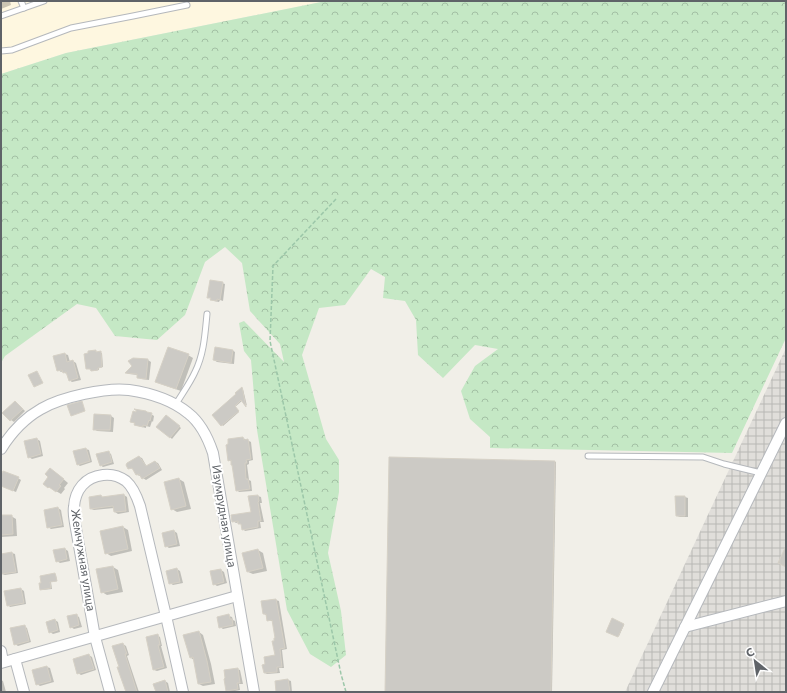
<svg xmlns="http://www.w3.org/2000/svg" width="787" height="693" viewBox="0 0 787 693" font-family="Commissioner,sans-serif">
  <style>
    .commercial { fill: #fef7e0 }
    .industrial { fill: url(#industrial-grid) }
    .forest { fill: url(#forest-crowns) }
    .shadow { fill: #0003 }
    .building { fill: #cccac5; stroke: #d6d1c6 }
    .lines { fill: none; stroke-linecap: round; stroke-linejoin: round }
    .service-casing { stroke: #b5b8bc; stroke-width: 7 }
    .minor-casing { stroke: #b5b8bc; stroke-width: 12 }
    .path { stroke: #9cc7a9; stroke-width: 1.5; stroke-dasharray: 4 2; stroke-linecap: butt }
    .service { stroke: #fff; stroke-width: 5 }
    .minor { stroke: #fff; stroke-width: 10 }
    .labels { text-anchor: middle; stroke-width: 4; stroke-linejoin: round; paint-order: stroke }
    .street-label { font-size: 12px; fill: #5f6368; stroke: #fff }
  </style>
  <defs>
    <pattern id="industrial-grid" width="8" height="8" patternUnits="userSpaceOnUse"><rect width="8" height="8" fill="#e0deda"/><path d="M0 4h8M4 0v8" fill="none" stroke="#b9b8b5"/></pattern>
    <pattern id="forest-crowns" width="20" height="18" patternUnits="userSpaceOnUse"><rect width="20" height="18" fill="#c5e8c5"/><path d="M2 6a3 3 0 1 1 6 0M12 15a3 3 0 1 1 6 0" fill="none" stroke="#a3c0a4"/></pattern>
  </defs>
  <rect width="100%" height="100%" fill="#f1efe8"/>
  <path class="commercial" d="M 1,1 L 326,1 L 66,53 L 1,74 Z"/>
  <path class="industrial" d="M 786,348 L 786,692 L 625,692 Z"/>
  <path class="forest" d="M 326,1 L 786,1 L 786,338 L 732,453 L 490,448 L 490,437 L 470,419 L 461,391 L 475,366 L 498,349 L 475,345 L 443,378 L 418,355 L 416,320 L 405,301 L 383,298 L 385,277 L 371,269 L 345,305 L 319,308 L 302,355 L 326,439 L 339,460 L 339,492 L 328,553 L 341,611 L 346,655 L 331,667 L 310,654 L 287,610 L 257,430 L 251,360 L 244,351 L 239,323 L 244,321 L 284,362 L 280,344 L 250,311 L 242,263 L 225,247 L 205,262 L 185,315 L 157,340 L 115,336 L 96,308 L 77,304 L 5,356 L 1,363 L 1,74 L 66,53 Z"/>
  <g class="shadow">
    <path d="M 1,1 L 10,1 L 11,5 L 1,9 Z"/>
    <path d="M 222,283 L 225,284 L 223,301 L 220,300 L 219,302 L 214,301 L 209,297 Z"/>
    <path d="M 232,350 L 235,352 L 234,364 L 217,362 L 214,360 Z"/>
    <path d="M 96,351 L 97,353 L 102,353 L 103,367 L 99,368 L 99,370 L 93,371 L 91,369 L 87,368 Z"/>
    <path d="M 65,354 L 68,355 L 70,362 L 73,361 L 76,363 L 81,380 L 72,382 L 69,380 L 68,374 L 64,373 L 63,371 L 61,372 L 58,370 Z"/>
    <path d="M 188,355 L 193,358 L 181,391 L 161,384 Z"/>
    <path d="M 133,359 L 148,360 L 151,362 L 149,380 L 141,379 L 138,377 L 138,375 L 129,374 L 126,373 L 133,366 Z"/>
    <path d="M 242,388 L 243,389 L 247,406 L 243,400 L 235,407 L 239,412 L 223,426 L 214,415 Z"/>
    <path d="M 15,402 L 18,404 L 25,411 L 14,422 L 11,420 L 3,413 Z"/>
    <path d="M 151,414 L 154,416 L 153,422 L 152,421 L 150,427 L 146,426 L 146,428 L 138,426 L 135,425 L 136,424 L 131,422 Z"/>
    <path d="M 111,416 L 114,418 L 113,432 L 97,431 L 94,429 Z"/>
    <path d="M 168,417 L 181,428 L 172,439 L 170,437 Z"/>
    <path d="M 243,438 L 251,442 L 253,460 L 249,461 L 249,464 L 247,465 L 249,480 L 251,481 L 252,491 L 239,492 L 237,490 L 232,462 L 229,460 Z"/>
    <path d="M 37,439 L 40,441 L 43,456 L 32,459 L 29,457 Z"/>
    <path d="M 86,449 L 89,450 L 92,462 L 80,466 L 77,464 Z"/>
    <path d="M 108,452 L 111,454 L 114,464 L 103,467 L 100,465 Z"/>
    <path d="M 139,457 L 142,458 L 147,467 L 155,462 L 158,463 L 162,470 L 146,480 L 143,478 L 141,476 L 140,476 L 137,475 L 134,469 L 129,468 Z"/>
    <path d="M 390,458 L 556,462 L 552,692 L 386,692 Z"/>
    <path d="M 55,472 L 68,483 L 64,488 L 65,489 L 61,494 L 49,487 L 44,484 Z"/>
    <path d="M 1,477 L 18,478 L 21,480 L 16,492 L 1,486 Z"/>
    <path d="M 179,479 L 184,482 L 191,509 L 177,512 L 172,509 Z"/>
    <path d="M 124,495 L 127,497 L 129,512 L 118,514 L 115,512 L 114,508 L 94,510 L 91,509 L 101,496 L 104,498 Z"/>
    <path d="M 258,496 L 261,497 L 262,503 L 260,503 L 264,522 L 260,522 L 261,528 L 245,531 L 243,529 L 242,525 L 239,522 L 236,523 L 233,521 L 252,512 Z"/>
    <path d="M 685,497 L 688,498 L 688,517 L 680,517 L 677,516 Z"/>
    <path d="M 58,508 L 61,510 L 64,527 L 51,529 L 48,527 Z"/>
    <path d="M 1,516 L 11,516 L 16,519 L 17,536 L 1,537 Z"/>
    <path d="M 123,527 L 128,530 L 132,551 L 111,556 L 106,553 Z"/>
    <path d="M 174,531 L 177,533 L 180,546 L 169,548 L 166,546 L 163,533 Z"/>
    <path d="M 65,549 L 68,551 L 70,561 L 60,563 L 57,561 Z"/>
    <path d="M 258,550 L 263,553 L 267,571 L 253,574 L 248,572 Z"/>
    <path d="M 12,553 L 15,554 L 18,573 L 5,575 L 2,574 L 1,568 L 1,555 Z"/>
    <path d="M 113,567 L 118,570 L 123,592 L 107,595 L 102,592 Z"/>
    <path d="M 177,569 L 180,571 L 183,583 L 173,585 L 170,583 Z"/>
    <path d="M 221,570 L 224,572 L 227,583 L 217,586 L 214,584 L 211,572 Z"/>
    <path d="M 55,574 L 56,575 L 57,581 L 51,582 L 52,589 L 42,590 L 41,590 Z"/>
    <path d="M 21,589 L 24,591 L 26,604 L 10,607 L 8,605 Z"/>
    <path d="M 276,600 L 279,601 L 287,649 L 282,650 L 284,668 L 279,668 L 280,673 L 267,674 L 265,673 L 276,656 L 276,639 L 273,621 L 271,621 L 268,620 L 266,615 L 264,614 Z"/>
    <path d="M 76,615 L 79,617 L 82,627 L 74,629 L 71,627 Z"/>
    <path d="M 229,616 L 232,617 L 233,620 L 235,621 L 236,626 L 223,629 L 220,627 Z"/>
    <path d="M 55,620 L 58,622 L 60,632 L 53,634 L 50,632 Z"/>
    <path d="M 613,620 L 624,625 L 619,636 L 608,631 Z"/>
    <path d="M 24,626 L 27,628 L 31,642 L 18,646 L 15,644 Z"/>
    <path d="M 199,632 L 203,635 L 211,664 L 215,684 L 203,686 L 199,684 L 194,660 L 191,658 Z"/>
    <path d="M 157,635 L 160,637 L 162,646 L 161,646 L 167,668 L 157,671 L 154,670 Z"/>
    <path d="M 123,644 L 126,646 L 129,655 L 127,656 L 139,692 L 127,692 Z"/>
    <path d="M 89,655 L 92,657 L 96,670 L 81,675 L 78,673 Z"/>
    <path d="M 47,667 L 50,668 L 54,682 L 40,686 L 37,684 Z"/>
    <path d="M 237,669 L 240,670 L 243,684 L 239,684 L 240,690 L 230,692 L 227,690 Z"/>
    <path d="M 1,680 L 3,681 L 6,692 L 1,692 Z"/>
    <path d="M 288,680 L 291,681 L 292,692 L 277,692 Z"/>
    <path d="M 165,681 L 168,683 L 170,692 L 157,692 Z"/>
  </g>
  <g class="building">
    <path d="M 210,280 L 223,282 L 220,300 L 217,299 L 217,301 L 210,300 L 211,298 L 207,298 Z"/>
    <path d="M 168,347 L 189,354 L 176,389 L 155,382 Z"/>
    <path d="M 215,347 L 233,350 L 231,363 L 213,360 Z"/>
    <path d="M 96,350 L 96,352 L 101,351 L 102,367 L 98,368 L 98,370 L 91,371 L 90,369 L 86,369 L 84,354 L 88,353 L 88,351 Z"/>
    <path d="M 65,353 L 67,362 L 73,360 L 78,378 L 69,381 L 66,372 L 63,373 L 62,370 L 57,371 L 53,356 Z"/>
    <path d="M 133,358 L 148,359 L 146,379 L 137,378 L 137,374 L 125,373 L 132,366 L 128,361 Z"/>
    <path d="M 37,371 L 43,383 L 34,387 L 28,375 Z"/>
    <path d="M 242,387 L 246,407 L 241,400 L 235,406 L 239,411 L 221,426 L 212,415 L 236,394 L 235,393 Z"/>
    <path d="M 15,401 L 23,409 L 10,421 L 2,413 Z"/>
    <path d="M 82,401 L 85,411 L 71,416 L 67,405 Z"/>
    <path d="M 134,409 L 146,411 L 147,412 L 152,413 L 150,421 L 149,420 L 147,426 L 143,425 L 143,427 L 134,425 L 135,423 L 130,422 L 133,411 L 136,412 L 136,410 Z"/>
    <path d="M 94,414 L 111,415 L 110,430 L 93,430 Z"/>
    <path d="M 166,415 L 180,426 L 170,438 L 156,427 Z"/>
    <path d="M 243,437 L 244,440 L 248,439 L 251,459 L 246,460 L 247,463 L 245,463 L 246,479 L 248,479 L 250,489 L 236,491 L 232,465 L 231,465 L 231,460 L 228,461 L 226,445 L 228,444 L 228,439 Z"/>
    <path d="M 37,438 L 41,454 L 28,458 L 24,441 Z"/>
    <path d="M 86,448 L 90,461 L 77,465 L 73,451 Z"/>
    <path d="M 109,451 L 112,462 L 100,466 L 96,454 Z"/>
    <path d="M 139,456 L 146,466 L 155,461 L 160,468 L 142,479 L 139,474 L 136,475 L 132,468 L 128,469 L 126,465 L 127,463 Z"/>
    <path d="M 389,457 L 555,461 L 551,692 L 385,692 Z"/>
    <path d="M 50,468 L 64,479 L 59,485 L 61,486 L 56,492 L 49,487 L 48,488 L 43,484 L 48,477 L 45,474 Z"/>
    <path d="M 3,471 L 19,477 L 13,491 L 1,486 L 1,475 Z"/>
    <path d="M 179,478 L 186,506 L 171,510 L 164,482 Z"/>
    <path d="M 124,494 L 126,511 L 114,512 L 113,506 L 90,509 L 89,497 L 101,495 L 102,497 Z"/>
    <path d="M 258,495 L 259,501 L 258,502 L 261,521 L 258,521 L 258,527 L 242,530 L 241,524 L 238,524 L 238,521 L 232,522 L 231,515 L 251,512 L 248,496 Z"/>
    <path d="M 675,496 L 685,496 L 685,516 L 676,516 Z"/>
    <path d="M 58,507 L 62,525 L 47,528 L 44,510 Z"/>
    <path d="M 1,515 L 12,515 L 13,534 L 1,535 Z"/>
    <path d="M 123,526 L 128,549 L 105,554 L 100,531 Z"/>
    <path d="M 174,530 L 177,544 L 165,547 L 162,533 Z"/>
    <path d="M 786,546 L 786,567 L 778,563 Z"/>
    <path d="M 65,548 L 67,559 L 56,562 L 53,550 Z"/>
    <path d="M 258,549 L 263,568 L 247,572 L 242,553 Z"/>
    <path d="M 12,552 L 16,572 L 1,574 L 1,554 Z"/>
    <path d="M 113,566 L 118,589 L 101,593 L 96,569 Z"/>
    <path d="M 177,568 L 180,582 L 169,584 L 166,571 Z"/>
    <path d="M 221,569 L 224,582 L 213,585 L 210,571 Z"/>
    <path d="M 55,573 L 57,581 L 50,582 L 51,588 L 40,590 L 39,583 L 41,583 L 40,576 Z"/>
    <path d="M 21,588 L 24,603 L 7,606 L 4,591 Z"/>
    <path d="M 276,599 L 285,648 L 280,649 L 282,667 L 277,667 L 277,672 L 264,673 L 262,665 L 265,664 L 264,657 L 275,655 L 272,641 L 274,641 L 274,638 L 275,638 L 272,620 L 267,621 L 266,614 L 263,614 L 261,601 Z"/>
    <path d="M 77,614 L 79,625 L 70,628 L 67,616 Z"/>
    <path d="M 229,614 L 230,619 L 232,619 L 233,625 L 219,628 L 217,617 Z"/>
    <path d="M 612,618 L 624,624 L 618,637 L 606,632 Z"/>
    <path d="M 55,619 L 58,630 L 49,633 L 46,622 Z"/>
    <path d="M 25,625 L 29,641 L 14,645 L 10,628 Z"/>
    <path d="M 199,631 L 207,661 L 211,682 L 198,684 L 193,657 L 190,658 L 183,635 Z"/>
    <path d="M 158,634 L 160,645 L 158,645 L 164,667 L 153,670 L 146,637 Z"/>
    <path d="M 123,643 L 127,654 L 125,654 L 137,692 L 126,692 L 117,667 L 119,667 L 112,646 Z"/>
    <path d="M 89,654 L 94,669 L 77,674 L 73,659 Z"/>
    <path d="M 47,666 L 51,681 L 36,685 L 32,670 Z"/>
    <path d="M 238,668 L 240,683 L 237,683 L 238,689 L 226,691 L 224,679 L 225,678 L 224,670 Z"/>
    <path d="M 288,679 L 290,692 L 276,692 L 275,681 Z"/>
    <path d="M 165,680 L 168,692 L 156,692 L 153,684 Z"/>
  </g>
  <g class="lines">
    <defs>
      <g id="service">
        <path d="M 21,1 L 24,8"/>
        <path d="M 1,16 L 44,1"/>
        <path d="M 1,51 L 12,50 L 71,28 L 133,16 L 187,5"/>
        <path d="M 176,404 C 182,394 190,383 195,372 C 204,354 205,334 207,314"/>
        <path d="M 588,456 L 703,457 L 724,464 L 761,473"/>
      </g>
      <g id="minor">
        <path d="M 1,449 C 11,433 25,418 41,409 C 61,397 107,387 129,390 C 150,393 172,400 188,413 C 201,423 208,438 213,453 L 254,692"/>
        <path d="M 685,627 L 786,601"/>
        <path d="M 1,651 L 3,662"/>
        <path d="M 15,659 L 24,692"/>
        <path d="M 1,663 L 237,596"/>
        <path d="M 110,692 L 95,637 L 75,523 C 74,517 73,512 74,507 C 75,490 85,477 103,475 C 111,474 119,476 126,481 C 133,487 137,497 140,506 L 166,616 L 183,692"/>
        <path d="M 653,692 L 786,423"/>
      </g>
    </defs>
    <use href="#service" class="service-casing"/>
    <use href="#minor" class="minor-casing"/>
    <path class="path" d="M 336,199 L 273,266 L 270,341 L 341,674 L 346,692"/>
    <use href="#service" class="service"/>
    <use href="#minor" class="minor"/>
  </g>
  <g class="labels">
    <g class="street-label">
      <text transform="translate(224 516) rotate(81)" y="4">Изумрудная улица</text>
      <text transform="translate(83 560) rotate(81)" y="4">Жемчужная улица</text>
    </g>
  </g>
  <rect width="787" height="693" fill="none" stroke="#5f6368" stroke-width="4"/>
  <g transform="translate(755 661) rotate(330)" stroke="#ffffff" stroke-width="3" paint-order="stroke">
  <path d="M0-3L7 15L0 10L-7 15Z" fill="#5f6368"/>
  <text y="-6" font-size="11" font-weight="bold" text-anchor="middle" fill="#5f6368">С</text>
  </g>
</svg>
